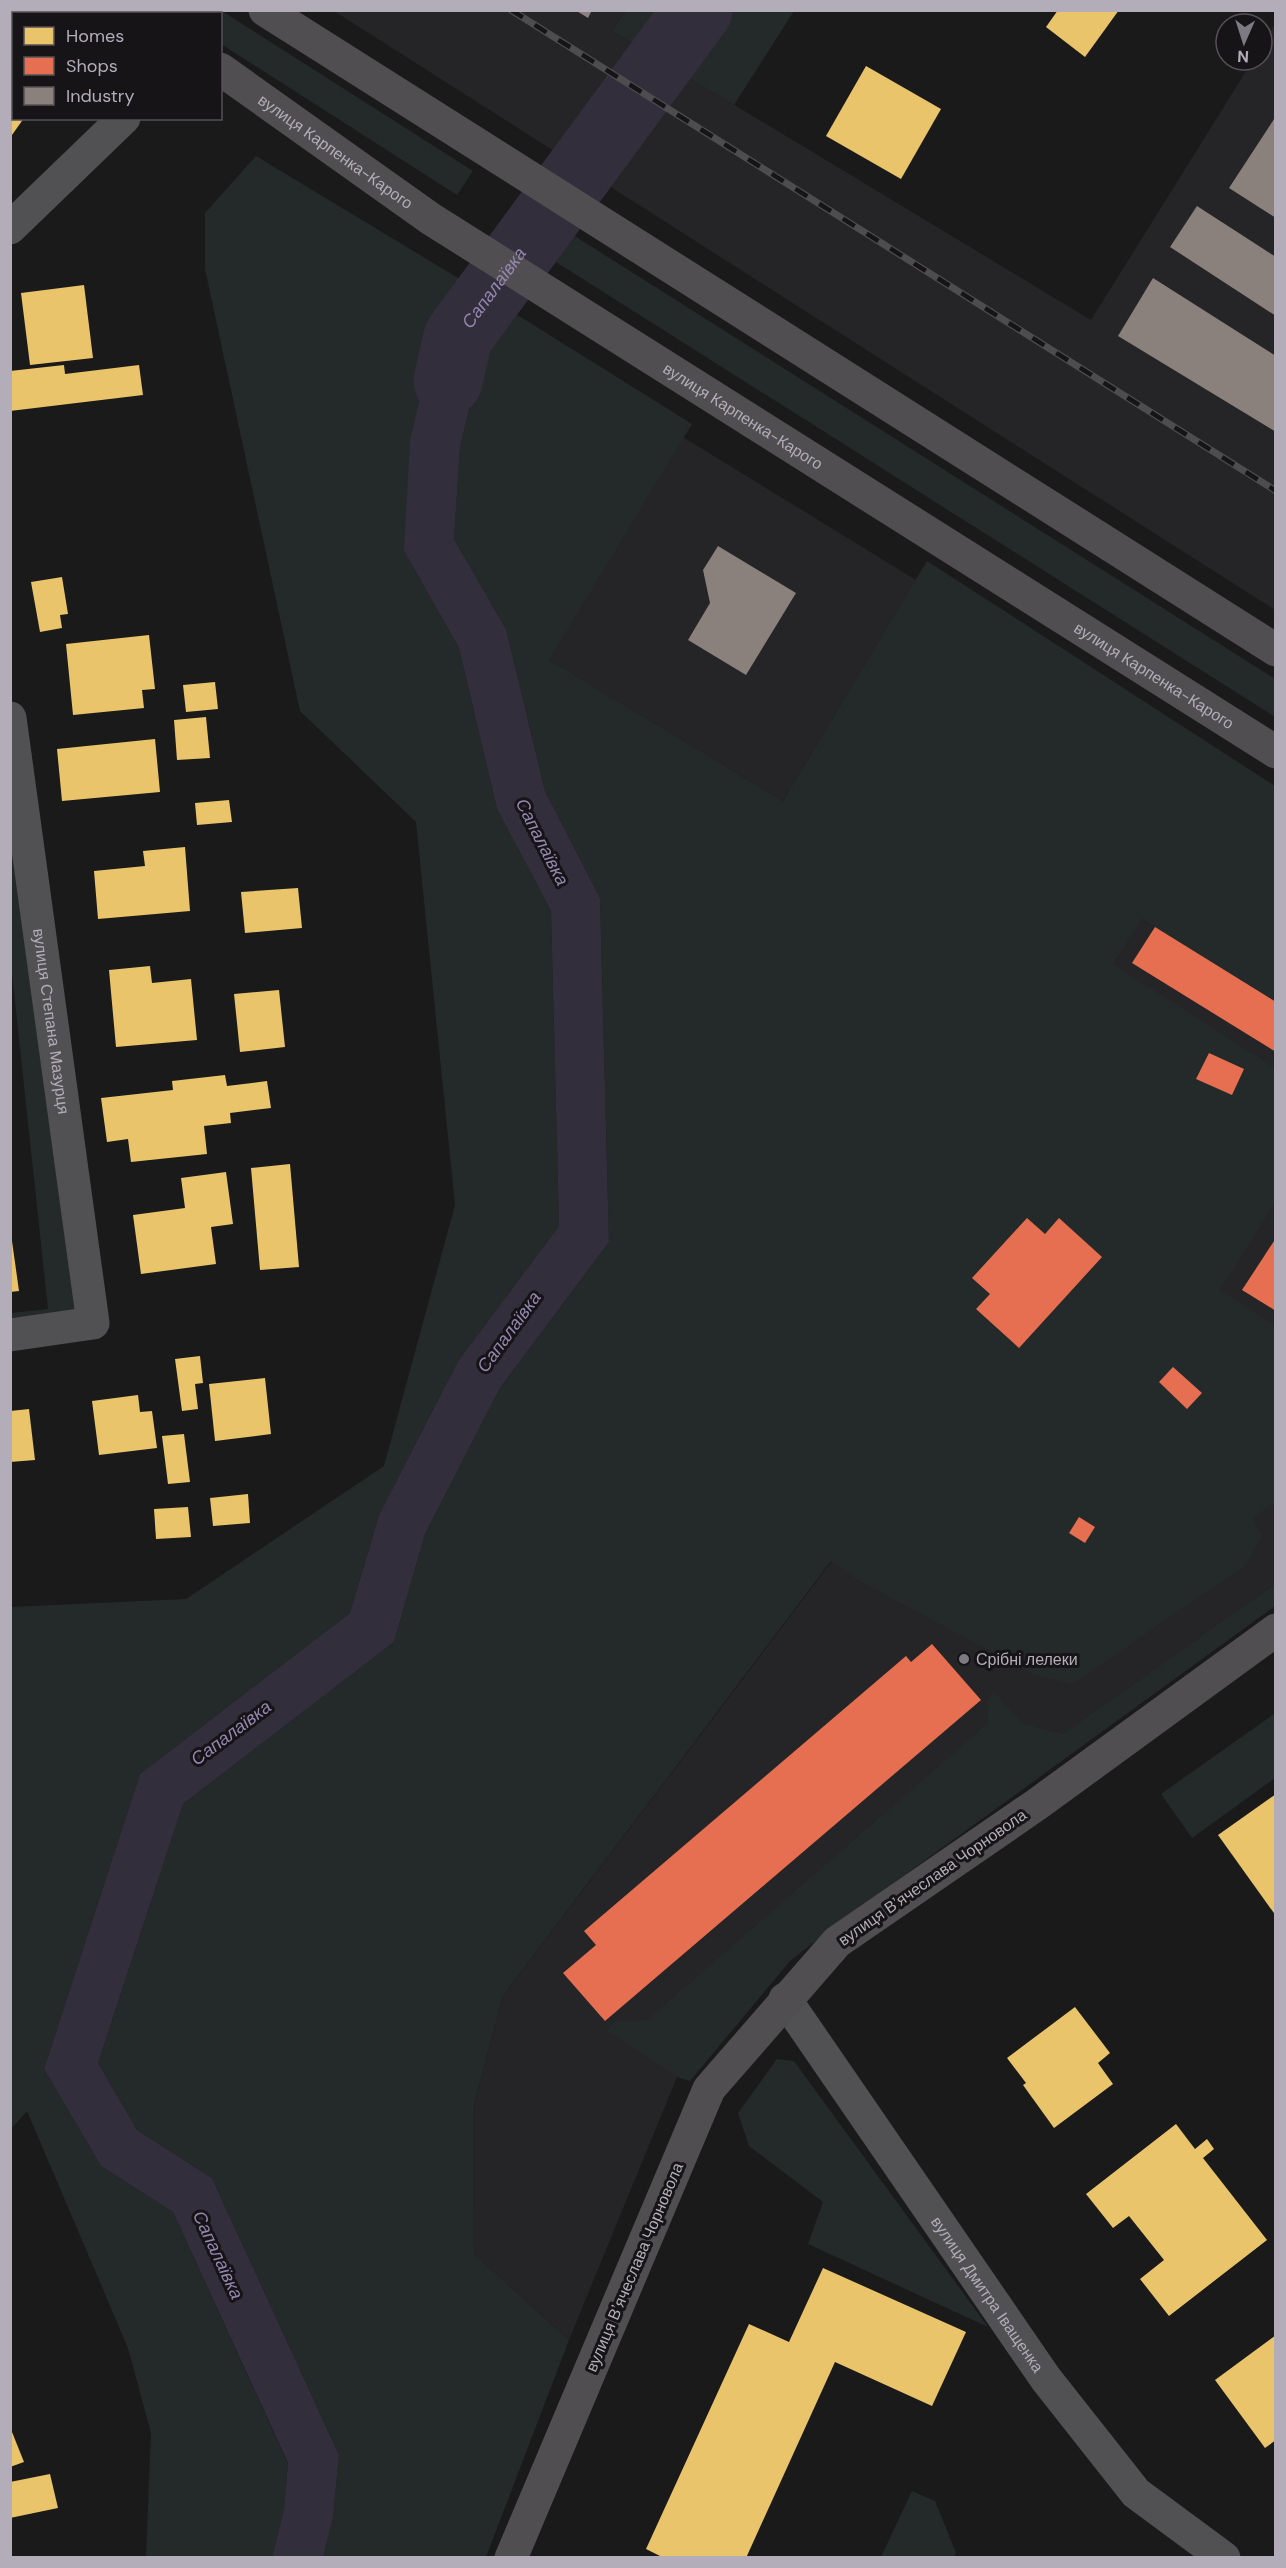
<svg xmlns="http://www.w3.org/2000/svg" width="1286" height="2568" viewBox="0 0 1286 2568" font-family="'DM Sans',sans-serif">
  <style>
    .built { fill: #252426 }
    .green { fill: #242a2a }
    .water { fill: #322e3b }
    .homes { fill: #e9c46a }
    .shops { fill: #e76f51 }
    .industry { fill: #8a817c }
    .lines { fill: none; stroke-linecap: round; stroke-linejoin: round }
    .river { stroke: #322e3b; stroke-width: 69 }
    .street { stroke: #515053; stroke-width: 33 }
    .secondary { stroke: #504e51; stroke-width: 33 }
    .rail-casing { stroke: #4d4c4f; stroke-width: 7 }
    .rail { stroke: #161416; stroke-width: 4.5; stroke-dasharray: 14; stroke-linecap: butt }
    .poi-dot { fill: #7d7a81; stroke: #161416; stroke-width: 2 }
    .labels { text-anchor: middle; stroke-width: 6; stroke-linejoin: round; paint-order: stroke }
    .street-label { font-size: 16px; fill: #b3adb9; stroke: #161416 }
    .poi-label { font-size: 16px; fill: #b3adb9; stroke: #161416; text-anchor: start }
    .water-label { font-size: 18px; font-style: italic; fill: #9487b0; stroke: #161416 }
  </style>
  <rect width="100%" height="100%" fill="#1a1a1a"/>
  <g class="built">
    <path d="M 334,11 L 626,11 L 612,31 L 1091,320 L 1253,60 L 1262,60 L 1262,45 L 1275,23 L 1275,610 Z"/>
    <path d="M 683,437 L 916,580 L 783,801 L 548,660 Z"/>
    <path d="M 1030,849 L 1275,1002 L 1275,1584 L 802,1920 L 677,2077 L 569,2340 L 474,2254 L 473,2108 L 503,1996 L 832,1561 L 856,1578 Z"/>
  </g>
  <g class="green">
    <path d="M 222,11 L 473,171 L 457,195 L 221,44 L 219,13 Z"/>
    <path d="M 626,11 L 626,10 L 794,11 L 734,105 L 612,31 Z"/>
    <path d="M 256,156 L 468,284 L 437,327 L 404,551 L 459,648 L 497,809 L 551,911 L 559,1226 L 458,1361 L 379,1515 L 350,1613 L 140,1774 L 44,2069 L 101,2166 L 173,2212 L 288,2464 L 284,2509 L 272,2557 L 146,2557 L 151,2433 L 128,2348 L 27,2111 L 11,2129 L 10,1607 L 186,1599 L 384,1466 L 455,1205 L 416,822 L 300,711 L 205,269 L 205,213 Z"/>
    <path d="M 573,235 L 1275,679 L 1275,717 L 556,262 Z"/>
    <path d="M 511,311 L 692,424 L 549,660 L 783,801 L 927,561 L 1275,786 L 1275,1002 L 1142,919 L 1113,964 L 1275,1068 L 1275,1203 L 1220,1290 L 1275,1326 L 1275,1502 L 1253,1518 L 1262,1537 L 1246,1565 L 1073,1684 L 1034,1675 L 856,1579 L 831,1561 L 503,1996 L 473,2108 L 474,2254 L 569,2340 L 486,2557 L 323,2557 L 333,2518 L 339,2455 L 212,2178 L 137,2130 L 98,2063 L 183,1804 L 394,1642 L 425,1534 L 500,1388 L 609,1242 L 600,898 L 545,791 L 506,629 L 454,539 L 460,448 L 483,348 Z"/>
    <path d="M 10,831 L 76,1310 L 11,1319 L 11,1313 L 48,1309 L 11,964 Z"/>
    <path d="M 1275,1584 L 1275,1606 L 836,1925 L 790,1961 L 690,2081 L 677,2077 L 607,2031 L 614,2022 L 647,2020 L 988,1723 L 987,1701 L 994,1692 L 1024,1724 L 1063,1734 Z"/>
    <path d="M 1274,1714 L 1275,1778 L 1192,1838 L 1161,1794 Z"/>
    <path d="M 777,2059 L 794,2061 L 988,2327 L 808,2244 L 823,2202 L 749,2146 L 738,2113 Z"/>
    <path d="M 912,2491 L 935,2501 L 956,2553 L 954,2557 L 881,2557 Z"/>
  </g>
  <path class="water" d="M 468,284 L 511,311 L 483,348 L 460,448 L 454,539 L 506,629 L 545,791 L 600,898 L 609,1242 L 500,1388 L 425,1534 L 394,1642 L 183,1804 L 98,2063 L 137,2130 L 212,2178 L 339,2455 L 333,2518 L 323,2557 L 272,2557 L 284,2509 L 288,2463 L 173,2212 L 101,2166 L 44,2069 L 140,1774 L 350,1613 L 379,1515 L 458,1361 L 559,1226 L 551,911 L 497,809 L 459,648 L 404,551 L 410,440 L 437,327 Z"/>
  <g class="homes">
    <path d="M 1058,10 L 1119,10 L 1085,57 L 1046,27 Z"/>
    <path d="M 10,48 L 14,50 L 14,118 L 24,118 L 12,135 Z"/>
    <path d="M 866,66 L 941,109 L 901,179 L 826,136 Z"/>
    <path d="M 84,285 L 93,358 L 30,365 L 21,293 Z"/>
    <path d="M 64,365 L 65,374 L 139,365 L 143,395 L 10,411 L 10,371 Z"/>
    <path d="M 62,577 L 68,614 L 60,615 L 62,628 L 40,632 L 31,582 Z"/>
    <path d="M 149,635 L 155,689 L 142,690 L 144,708 L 73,715 L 66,644 Z"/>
    <path d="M 215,682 L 218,709 L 186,712 L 183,685 Z"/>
    <path d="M 206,717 L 210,758 L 177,760 L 174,720 Z"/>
    <path d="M 155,739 L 160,792 L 62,801 L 57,749 Z"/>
    <path d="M 229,800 L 232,822 L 197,825 L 195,803 Z"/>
    <path d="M 185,847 L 190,911 L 98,919 L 94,871 L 145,866 L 143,851 Z"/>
    <path d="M 298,888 L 302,928 L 245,933 L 241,892 Z"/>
    <path d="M 150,966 L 152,983 L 191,979 L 197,1040 L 116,1047 L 109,970 Z"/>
    <path d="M 279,990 L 285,1047 L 240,1052 L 234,994 Z"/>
    <path d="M 225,1075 L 227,1086 L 267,1081 L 271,1108 L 230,1113 L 231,1123 L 204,1126 L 207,1154 L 131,1162 L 128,1139 L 107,1142 L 101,1098 L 173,1090 L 172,1081 Z"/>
    <path d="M 290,1164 L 299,1267 L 260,1270 L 251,1168 Z"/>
    <path d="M 226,1172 L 233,1224 L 211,1227 L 216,1264 L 141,1274 L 133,1215 L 185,1208 L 181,1178 Z"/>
    <path d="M 10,1227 L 19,1291 L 10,1292 Z"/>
    <path d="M 200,1356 L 203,1383 L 195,1384 L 198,1409 L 182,1411 L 175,1359 Z"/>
    <path d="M 265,1378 L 271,1434 L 215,1441 L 209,1384 Z"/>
    <path d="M 138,1395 L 140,1412 L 152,1411 L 157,1448 L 99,1455 L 92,1401 Z"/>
    <path d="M 29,1409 L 35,1460 L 10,1462 L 10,1411 Z"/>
    <path d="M 184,1434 L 190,1482 L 168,1484 L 162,1436 Z"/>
    <path d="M 248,1494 L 250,1523 L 213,1526 L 210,1498 Z"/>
    <path d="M 188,1507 L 191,1537 L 156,1539 L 154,1509 Z"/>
    <path d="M 1276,1794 L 1276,1916 L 1218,1835 Z"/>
    <path d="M 1075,2007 L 1110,2053 L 1098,2063 L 1113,2084 L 1054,2128 L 1023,2085 L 1026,2083 L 1007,2058 Z"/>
    <path d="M 1176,2124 L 1195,2149 L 1207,2139 L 1214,2149 L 1203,2158 L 1267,2240 L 1169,2316 L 1140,2279 L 1164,2260 L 1129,2216 L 1113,2228 L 1086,2194 Z"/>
    <path d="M 823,2268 L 966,2332 L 932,2406 L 835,2362 L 746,2558 L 664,2558 L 646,2549 L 749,2324 L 789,2342 Z"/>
    <path d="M 1276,2335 L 1276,2440 L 1265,2448 L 1215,2380 Z"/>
    <path d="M 10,2427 L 24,2462 L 10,2467 Z"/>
    <path d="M 50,2474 L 58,2508 L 10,2518 L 10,2482 Z"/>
  </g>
  <g class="shops">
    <path d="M 1155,927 L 1276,1002 L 1276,1052 L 1132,963 Z"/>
    <path d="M 1209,1053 L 1244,1069 L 1232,1095 L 1196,1079 Z"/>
    <path d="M 1027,1218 L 1045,1234 L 1059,1218 L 1102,1257 L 1019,1348 L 976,1309 L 990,1294 L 972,1278 Z"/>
    <path d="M 1276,1238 L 1276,1311 L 1242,1290 Z"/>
    <path d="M 1173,1367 L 1202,1393 L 1187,1409 L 1159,1382 Z"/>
    <path d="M 1079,1517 L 1095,1527 L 1085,1543 L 1069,1533 Z"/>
    <path d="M 932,1644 L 981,1700 L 605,2021 L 563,1973 L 596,1945 L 584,1931 L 906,1656 L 911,1662 Z"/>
  </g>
  <g class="industry">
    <path d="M 575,10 L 592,10 L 588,18 Z"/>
    <path d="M 1276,116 L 1276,218 L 1229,188 Z"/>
    <path d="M 1197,206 L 1276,257 L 1276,316 L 1170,247 Z"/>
    <path d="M 1153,278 L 1276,356 L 1276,432 L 1118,336 Z"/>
    <path d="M 718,546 L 796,593 L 746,675 L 688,640 L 710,603 L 703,570 Z"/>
  </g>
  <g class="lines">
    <path class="river" id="s1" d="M 448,381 L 458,337 L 698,10"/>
    <g class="street">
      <path d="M 10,228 L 124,118"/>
      <path id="s2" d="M 10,718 L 93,1323 L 10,1335"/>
      <path id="s3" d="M 785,1999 L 1046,2379 L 1136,2493 L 1224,2558"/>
    </g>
    <g class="secondary">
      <path d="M 139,10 L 143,14"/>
      <path d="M 265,10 L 1276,650"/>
      <path d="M 200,14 L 202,10"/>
      <path id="s4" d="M 220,69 L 431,219 L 1276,752"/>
      <path d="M 511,2558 L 709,2089 L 837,1942 L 1036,1805 L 1276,1630"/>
    </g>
    <defs>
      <path id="rail" d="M 511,10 L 1276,491"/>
    </defs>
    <use href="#rail" class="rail-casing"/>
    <use href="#rail" class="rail"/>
  </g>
  <circle class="poi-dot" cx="964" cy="1659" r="6"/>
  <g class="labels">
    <g class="street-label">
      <text dy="6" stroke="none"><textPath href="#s4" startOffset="142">вулиця Карпенка-Карого</textPath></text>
      <text dy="6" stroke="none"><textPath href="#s4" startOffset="628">вулиця Карпенка-Карого</textPath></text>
      <text dy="6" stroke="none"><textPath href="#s4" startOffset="1114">вулиця Карпенка-Карого</textPath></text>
      <text dy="6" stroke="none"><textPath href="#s2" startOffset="306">вулиця Степана Мазурця</textPath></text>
      <text transform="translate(932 1877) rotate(-35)" y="6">вулиця Вʼячеслава Чорновола</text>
      <text transform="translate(634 2267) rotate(-67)" y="6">вулиця Вʼячеслава Чорновола</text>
      <text dy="6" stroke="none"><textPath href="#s3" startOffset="358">вулиця Дмитра Іващенка</textPath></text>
    </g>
    <g class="poi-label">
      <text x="976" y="1665">Срібні лелеки</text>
    </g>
    <g class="water-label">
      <text dy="6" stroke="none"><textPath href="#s1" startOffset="106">Сапалаївка</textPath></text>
      <text transform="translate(542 842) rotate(63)" y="6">Сапалаївка</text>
      <text transform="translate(509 1332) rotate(-54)" y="6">Сапалаївка</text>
      <text transform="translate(231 1733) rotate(-37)" y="6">Сапалаївка</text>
      <text transform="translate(218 2255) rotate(65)" y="6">Сапалаївка</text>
    </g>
  </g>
  <rect width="1286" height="2568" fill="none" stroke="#b3adb9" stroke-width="24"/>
  <rect x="12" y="12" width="210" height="108" fill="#161416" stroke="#555157" stroke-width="1.5"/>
  <rect x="24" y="27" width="30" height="18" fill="#e9c46a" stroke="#555157" stroke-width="1.5"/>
  <text x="66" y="42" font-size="18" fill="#b3adb9">Homes</text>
  <rect x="24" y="57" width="30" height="18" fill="#e76f51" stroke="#555157" stroke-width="1.5"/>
  <text x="66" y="72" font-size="18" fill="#b3adb9">Shops</text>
  <rect x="24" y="87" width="30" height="18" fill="#8a817c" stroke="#555157" stroke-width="1.5"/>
  <text x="66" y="102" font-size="18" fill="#b3adb9">Industry</text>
  <g transform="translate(1244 42) rotate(183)"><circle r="28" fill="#161416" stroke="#555157" stroke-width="1.5"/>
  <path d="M0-4.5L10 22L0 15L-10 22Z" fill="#7d7a81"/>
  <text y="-9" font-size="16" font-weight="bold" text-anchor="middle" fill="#b3adb9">N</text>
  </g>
</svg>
